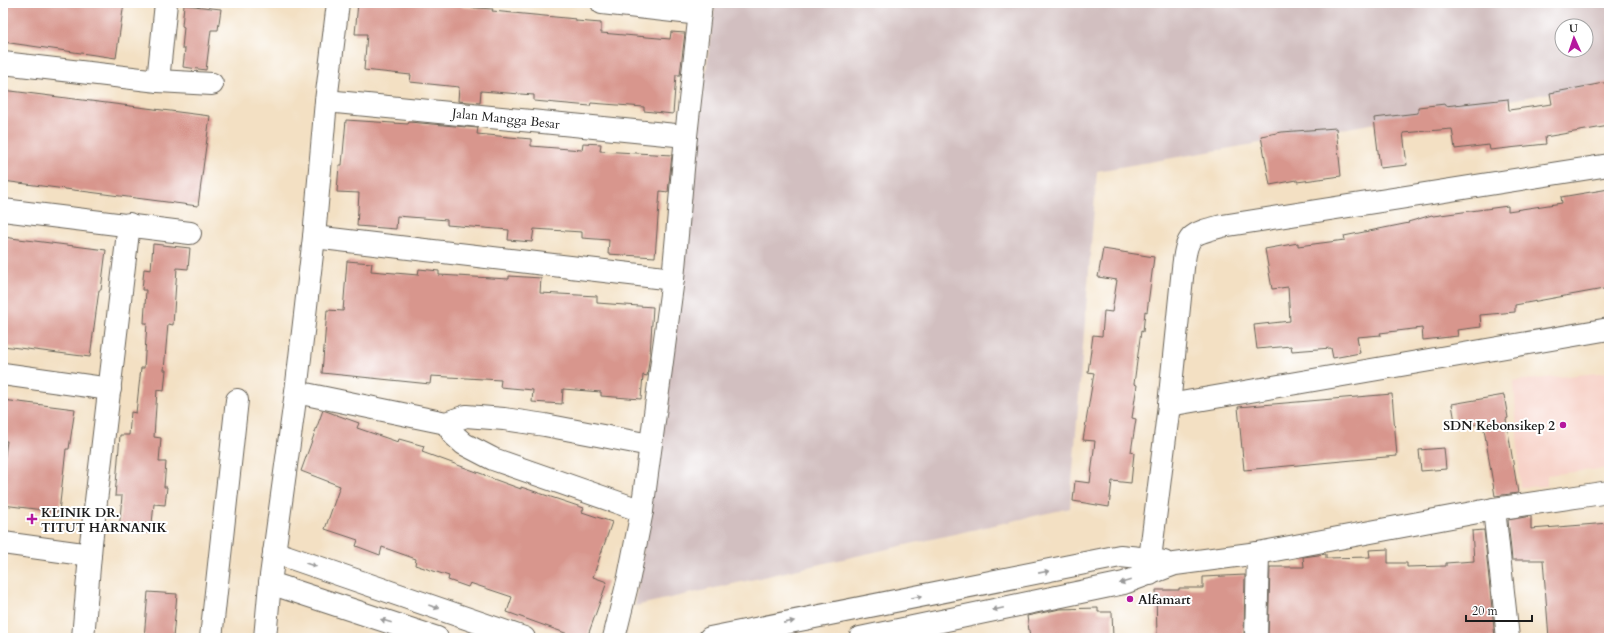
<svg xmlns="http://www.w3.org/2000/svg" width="1612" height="641" viewBox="0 0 1612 641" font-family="Cardo,serif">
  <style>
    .built { fill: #f7d1c7 }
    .industrial { fill: #d2bfc0; fill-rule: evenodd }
    .building { fill: #d8968d }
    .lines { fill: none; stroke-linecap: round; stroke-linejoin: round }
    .minor-casing { stroke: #676156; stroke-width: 24 }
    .minor { stroke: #fff; stroke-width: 22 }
    .oneway { fill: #999 }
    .poi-dot { fill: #b5179e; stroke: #fff; stroke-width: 1.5 }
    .labels { text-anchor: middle; stroke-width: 4; stroke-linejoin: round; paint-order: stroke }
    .street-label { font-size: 13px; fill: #1c1c1c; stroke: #fff }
    .poi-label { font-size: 13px; font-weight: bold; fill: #1c1c1c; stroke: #fff; text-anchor: start }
  </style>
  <rect width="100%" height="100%" fill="#fff"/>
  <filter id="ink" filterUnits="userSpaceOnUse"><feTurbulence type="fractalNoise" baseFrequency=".025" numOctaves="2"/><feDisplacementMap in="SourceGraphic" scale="8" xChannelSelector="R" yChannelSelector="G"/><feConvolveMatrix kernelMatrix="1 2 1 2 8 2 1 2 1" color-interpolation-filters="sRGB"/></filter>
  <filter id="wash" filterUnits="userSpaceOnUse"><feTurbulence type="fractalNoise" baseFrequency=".012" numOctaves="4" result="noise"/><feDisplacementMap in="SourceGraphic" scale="16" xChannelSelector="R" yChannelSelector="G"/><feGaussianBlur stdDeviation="0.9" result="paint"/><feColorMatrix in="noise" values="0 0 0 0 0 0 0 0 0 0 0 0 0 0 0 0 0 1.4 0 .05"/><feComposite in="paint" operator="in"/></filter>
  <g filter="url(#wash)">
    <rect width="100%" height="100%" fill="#f3e0c3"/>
    <path class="built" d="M 1609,372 L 1609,468 L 1547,475 L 1547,486 L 1520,487 L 1514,381 Z"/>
    <path class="industrial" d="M 715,3 L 1609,3 L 1609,83 L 1097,171 L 1070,508 L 635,606 ZM 1562,26 L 1586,26 L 1586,50 L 1562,50 Z"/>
    <g id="blocks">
      <g class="building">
        <path d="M 3,3 L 124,3 L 116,58 L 3,42 Z"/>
        <path d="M 358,3 L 418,3 L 443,5 L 443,3 L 462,3 L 462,7 L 493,9 L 492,11 L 576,19 L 576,21 L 601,23 L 601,33 L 670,39 L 671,32 L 685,33 L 680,75 L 676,75 L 673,114 L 644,111 L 644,107 L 591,103 L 590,106 L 534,101 L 534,95 L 481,91 L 480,103 L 458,101 L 459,87 L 410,82 L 411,75 L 364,70 L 367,34 L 355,34 Z"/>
        <path d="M 184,5 L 221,9 L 218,30 L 211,30 L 206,70 L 183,67 L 185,49 L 182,49 L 184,27 L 182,26 Z"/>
        <path d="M 1609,82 L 1609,126 L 1545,137 L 1546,144 L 1490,150 L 1489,145 L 1455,149 L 1452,129 L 1403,133 L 1407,165 L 1380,168 L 1374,118 L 1418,113 L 1418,107 L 1445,104 L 1445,106 L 1508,99 L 1509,110 L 1552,104 L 1550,93 Z"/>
        <path d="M 3,90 L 210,116 L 198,206 L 3,181 Z"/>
        <path d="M 346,120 L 408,124 L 409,122 L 478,128 L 477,134 L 531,139 L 531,146 L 582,150 L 583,143 L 601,144 L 600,151 L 672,155 L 668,192 L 660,191 L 655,257 L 608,254 L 609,240 L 582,238 L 582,232 L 534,229 L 532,242 L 508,240 L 509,230 L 447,225 L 447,220 L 397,216 L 396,229 L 357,226 L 359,193 L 337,192 L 339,165 L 342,165 Z"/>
        <path d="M 1336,128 L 1341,176 L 1297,182 L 1297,180 L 1270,185 L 1261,136 L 1282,132 Z"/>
        <path d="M 1609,189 L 1609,288 L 1515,305 L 1515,312 L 1480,315 L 1481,327 L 1457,330 L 1458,336 L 1423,340 L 1422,328 L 1380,333 L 1381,335 L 1357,337 L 1360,353 L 1333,358 L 1331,348 L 1292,351 L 1291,346 L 1257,349 L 1254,325 L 1290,321 L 1288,287 L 1272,289 L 1265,249 L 1298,243 L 1298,246 L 1345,240 L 1344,236 L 1409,223 L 1408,222 L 1432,215 L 1433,216 L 1508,206 L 1508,211 L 1562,203 L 1561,197 Z"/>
        <path d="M 3,237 L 106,250 L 101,290 L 99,290 L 90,357 L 3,346 Z"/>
        <path d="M 153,244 L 190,248 L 188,269 L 177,268 L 173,325 L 168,324 L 164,370 L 166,370 L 164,391 L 157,390 L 154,437 L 161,438 L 159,462 L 166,462 L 164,487 L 167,487 L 165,505 L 154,504 L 151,533 L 119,530 L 122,496 L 115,496 L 120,435 L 129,435 L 131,412 L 136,413 L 141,368 L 144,368 L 147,323 L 144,323 L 146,290 L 142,290 L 144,269 L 151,270 Z"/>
        <path d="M 1103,249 L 1154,257 L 1147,312 L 1145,311 L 1143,332 L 1141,331 L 1134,384 L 1137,385 L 1132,418 L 1136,419 L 1131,452 L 1134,453 L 1131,483 L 1112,481 L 1109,507 L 1073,501 L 1075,481 L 1090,483 L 1095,441 L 1083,440 L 1094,373 L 1088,372 L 1093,335 L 1102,336 L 1104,311 L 1112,312 L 1117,280 L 1098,277 Z"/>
        <path d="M 347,261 L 372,263 L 371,271 L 418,275 L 419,269 L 439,271 L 439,275 L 509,279 L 509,276 L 541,278 L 540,293 L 597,296 L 597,303 L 653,307 L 650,354 L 647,376 L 643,375 L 641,399 L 601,396 L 601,392 L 563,389 L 562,404 L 532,402 L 533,390 L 500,387 L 501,380 L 431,376 L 430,384 L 322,373 L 327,310 L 343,311 Z"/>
        <path d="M 1392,394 L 1397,456 L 1244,470 L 1238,407 Z"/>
        <path d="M 1504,395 L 1508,418 L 1506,419 L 1518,493 L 1495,496 L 1483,423 L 1456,428 L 1452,404 Z"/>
        <path d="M 3,400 L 75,409 L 69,449 L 66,449 L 59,512 L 3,505 L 3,468 L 7,441 L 3,441 Z"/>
        <path d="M 323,410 L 359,423 L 357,428 L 398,442 L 399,439 L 424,446 L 422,452 L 485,475 L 485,476 L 521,489 L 521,487 L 584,508 L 582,512 L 612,522 L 593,577 L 607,582 L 587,638 L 579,638 L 507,612 L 512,597 L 470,583 L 468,587 L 448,580 L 449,576 L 415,565 L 416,559 L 382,547 L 380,555 L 356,546 L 358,540 L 325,529 L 340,486 L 301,471 Z"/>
        <path d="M 1444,448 L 1446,469 L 1421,471 L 1419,450 Z"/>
        <path d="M 1531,516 L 1531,529 L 1609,523 L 1609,638 L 1549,638 L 1543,560 L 1512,560 L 1508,520 Z"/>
        <path d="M 1484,530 L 1495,638 L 1483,638 L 1482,636 L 1431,638 L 1268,638 L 1270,567 L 1304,567 L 1303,557 L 1326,554 L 1326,558 L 1370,557 L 1369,550 L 1388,549 L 1388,563 L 1407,563 L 1407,567 L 1446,566 L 1446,563 L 1474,561 L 1472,531 Z"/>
        <path d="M 1245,575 L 1244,638 L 1157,638 L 1156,590 L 1179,590 L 1179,588 L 1203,588 L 1203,577 Z"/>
        <path d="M 148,592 L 177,594 L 173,638 L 144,638 Z"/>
        <path d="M 1098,608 L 1098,612 L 1112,612 L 1113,638 L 1030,638 L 1027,616 L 1060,609 Z"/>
      </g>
    </g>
  </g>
  <g filter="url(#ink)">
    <use href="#blocks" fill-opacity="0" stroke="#676156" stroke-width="1"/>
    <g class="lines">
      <defs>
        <g id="minor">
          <path d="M 602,3 L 700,14"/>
          <path d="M 3,63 L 158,81 L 212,84"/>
          <path d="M 158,81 L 166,3"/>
          <path d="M 326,101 L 686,136"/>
          <path d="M 3,210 L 190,233"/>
          <path d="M 314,237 L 673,279"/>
          <path d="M 3,374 L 110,389"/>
          <path d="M 296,392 L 446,423 L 466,416 L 504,419 L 545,425 L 650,445"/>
          <path d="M 1169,405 L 1609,329"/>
          <path d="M 446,423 L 454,435 L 464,444 L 493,459 L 642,511"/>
          <path d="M 1494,509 L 1508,638"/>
          <path d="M 3,543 L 90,555"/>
          <path d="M 274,552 L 524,638"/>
          <path d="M 1150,574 L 1150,559 L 1169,405 L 1183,268 C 1187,234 1190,234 1222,226 L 1609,165"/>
          <path d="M 270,583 L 437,638"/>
          <path d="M 83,638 L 91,543 L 129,224"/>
          <path d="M 211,638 L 237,400"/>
          <path d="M 265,638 L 270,583 L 296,392 L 314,237 L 326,101 L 338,3"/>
          <path d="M 614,638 L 629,577 L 642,511 L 673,279 L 686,136 L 701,3"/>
          <path d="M 710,638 L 1120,556 L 1150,559 L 1164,562"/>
          <path d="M 860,638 L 1124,583 L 1175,564 L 1258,553 L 1494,509 L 1609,492"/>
          <path d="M 1256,638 L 1258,553"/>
        </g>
      </defs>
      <use href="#minor" class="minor-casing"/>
      <use href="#minor" class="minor"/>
    </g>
    <defs><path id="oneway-solid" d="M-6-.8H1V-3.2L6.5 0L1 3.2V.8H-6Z"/></defs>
    <g class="oneway">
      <use href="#oneway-solid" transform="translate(311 565) rotate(19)"/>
      <use href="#oneway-solid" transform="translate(1044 572) rotate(-11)"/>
      <use href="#oneway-solid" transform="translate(1125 582) rotate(164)"/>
      <use href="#oneway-solid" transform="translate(917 597) rotate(-11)"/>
      <use href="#oneway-solid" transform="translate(434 607) rotate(19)"/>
      <use href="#oneway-solid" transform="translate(998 609) rotate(168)"/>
      <use href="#oneway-solid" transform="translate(386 621) rotate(-162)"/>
      <use href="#oneway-solid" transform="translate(789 622) rotate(-11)"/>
    </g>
  </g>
  <g class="poi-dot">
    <circle cx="1563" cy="425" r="4"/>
    <path d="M30 513h4v4h4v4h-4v4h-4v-4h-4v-4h4z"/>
    <circle cx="1130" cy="599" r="4"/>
  </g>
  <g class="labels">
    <g class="street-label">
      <text transform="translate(506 118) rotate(6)" y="5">Jalan Mangga Besar</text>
    </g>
    <g class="poi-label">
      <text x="1555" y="430" text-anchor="end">SDN Kebonsikep 2</text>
      <text x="41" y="517">KLINIK DR.<tspan x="41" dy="15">TITUT HARNANIK</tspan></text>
      <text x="1138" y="604">Alfamart</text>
    </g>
  </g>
  <rect width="1612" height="641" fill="none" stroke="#fff" stroke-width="16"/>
  <g transform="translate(1574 38) rotate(357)"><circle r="19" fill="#ffffff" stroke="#a4a4a4"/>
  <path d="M0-3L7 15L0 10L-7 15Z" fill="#b5179e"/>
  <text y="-6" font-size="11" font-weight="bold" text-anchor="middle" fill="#1c1c1c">U</text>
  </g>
  <path d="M1466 615v6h66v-6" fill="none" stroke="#1c1c1c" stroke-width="2"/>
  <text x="1472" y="615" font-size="12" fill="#1c1c1c" stroke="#ffffff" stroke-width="3" paint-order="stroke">20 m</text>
</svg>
